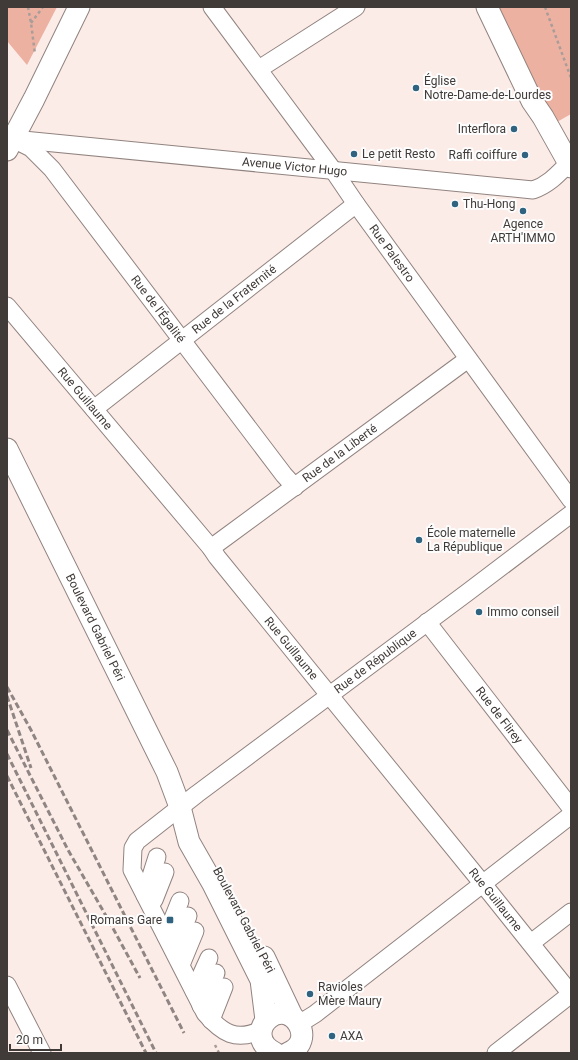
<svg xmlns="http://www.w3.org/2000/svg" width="578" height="1060" viewBox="0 0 578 1060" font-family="Roboto,sans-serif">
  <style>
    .green { fill: #edb1a1 }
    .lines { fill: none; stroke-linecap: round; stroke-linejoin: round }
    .minor-casing { stroke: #91837f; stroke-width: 19 }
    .major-casing { stroke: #91837f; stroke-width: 23 }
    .path { stroke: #a99d9a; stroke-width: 2.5; stroke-dasharray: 3 3; stroke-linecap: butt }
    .minor { stroke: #fff; stroke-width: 17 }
    .major { stroke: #fff; stroke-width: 21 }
    .rail { stroke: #8f8582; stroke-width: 3; stroke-dasharray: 6 3; stroke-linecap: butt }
    .poi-dot { fill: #306380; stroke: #fdfdfd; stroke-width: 1.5 }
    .labels { text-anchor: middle; stroke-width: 4; stroke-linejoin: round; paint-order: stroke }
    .poi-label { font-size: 12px; fill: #403a38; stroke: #fdfdfd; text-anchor: start }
    .street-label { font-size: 12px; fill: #403a38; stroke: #fdfdfd }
  </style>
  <rect width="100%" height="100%" fill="#fcece8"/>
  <g class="green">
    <path d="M 7,7 L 57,7 L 27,65 L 7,41 Z"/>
    <path d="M 495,7 L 571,7 L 571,114 L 557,122 L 544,111 Z"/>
  </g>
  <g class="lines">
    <defs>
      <g id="minor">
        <path id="s1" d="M 212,7 L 333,170 L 356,204 L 571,500"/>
        <path d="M 259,69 L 356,7"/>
        <path id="s2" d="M 13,139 L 533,190 C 548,185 557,175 568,164"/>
        <path id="s3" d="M 17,141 L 31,148 L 52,169 L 284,475 L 295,487"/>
        <path id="s4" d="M 7,306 L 211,548 L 217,557 L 491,894 L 571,994"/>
        <path id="s5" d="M 94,409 L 356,204"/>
        <path id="s6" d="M 211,548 L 468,359"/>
        <path id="s7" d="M 427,622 L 571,808"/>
        <path d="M 145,895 L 157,857"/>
        <path d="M 154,900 L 165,872"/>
        <path d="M 166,936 L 180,901"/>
        <path d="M 531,943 L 571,912"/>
        <path d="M 174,950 L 188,916"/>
        <path d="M 181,965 L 195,931"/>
        <path d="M 7,985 L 42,1053"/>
        <path d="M 194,991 L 209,958"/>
        <path d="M 201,1006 L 216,973"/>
        <path d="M 211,1020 L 224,987"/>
        <path d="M 299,1024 L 315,1014 L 571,815"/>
        <path id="s8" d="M 261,1030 C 236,1042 222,1033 205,1013 L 132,870 L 133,848 L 137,841 L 197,794 L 468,592 L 571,514"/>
        <path d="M 496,1053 L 571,994"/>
      </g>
      <g id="major">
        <path d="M 487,7 L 532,101 L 543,117 L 571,167"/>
        <path d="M 7,150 L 34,99 L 79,7"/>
        <path id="s9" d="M 7,449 L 167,772 L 180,807 L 189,842 L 213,884 L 261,980 L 266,1020"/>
        <path d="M 264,957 L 292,1016"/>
        <path d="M 275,1053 C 267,1049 261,1043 261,1034 C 261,1028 264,1022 269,1018 C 293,999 318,1042 288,1053"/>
      </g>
    </defs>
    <use href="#minor" class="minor-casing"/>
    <use href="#major" class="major-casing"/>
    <g class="path">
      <path d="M 28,7 L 31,23 L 35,54"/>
      <path d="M 545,7 L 571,78"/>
      <path d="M 31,23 L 43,7"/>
      <path d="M 215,1045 L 219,1053"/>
    </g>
    <use href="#minor" class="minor"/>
    <use href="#major" class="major"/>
    <g class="rail">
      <path d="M 7,687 L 31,730 L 184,1033"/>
      <path d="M 7,696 L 31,768"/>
      <path d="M 7,730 L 68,850 L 109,921 L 140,978"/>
      <path d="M 7,754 L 156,1053"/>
      <path d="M 7,776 L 146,1053"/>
    </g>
  </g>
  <g class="poi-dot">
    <circle cx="416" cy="88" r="4"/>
    <circle cx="514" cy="129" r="4"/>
    <circle cx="354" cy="154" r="4"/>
    <circle cx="525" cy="155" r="4"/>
    <circle cx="455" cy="204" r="4"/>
    <circle cx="523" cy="211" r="4"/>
    <circle cx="419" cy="540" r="4"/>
    <circle cx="479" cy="612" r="4"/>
    <rect x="166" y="916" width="8" height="8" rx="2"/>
    <circle cx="310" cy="994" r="4"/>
    <circle cx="332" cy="1036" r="4"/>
  </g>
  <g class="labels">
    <g class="poi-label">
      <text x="424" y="85">Église<tspan x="424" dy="14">Notre-Dame-de-Lourdes</tspan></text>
      <text x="506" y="133" text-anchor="end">Interflora</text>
      <text x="362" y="158">Le petit Resto</text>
      <text x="517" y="159" text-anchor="end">Raffi coiffure</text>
      <text x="463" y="208">Thu-Hong</text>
      <text x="523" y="228" text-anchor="middle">Agence<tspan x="523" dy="14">ARTH'IMMO</tspan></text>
      <text x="427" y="537">École maternelle<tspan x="427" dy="14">La République</tspan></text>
      <text x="487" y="616">Immo conseil</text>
      <text x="162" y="924" text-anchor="end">Romans Gare</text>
      <text x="318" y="991">Ravioles<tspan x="318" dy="14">Mère Maury</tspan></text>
      <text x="340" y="1040">AXA</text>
    </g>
    <g class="street-label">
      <text dy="4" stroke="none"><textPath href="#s2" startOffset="283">Avenue Victor Hugo</textPath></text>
      <text dy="4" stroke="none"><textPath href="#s1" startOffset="305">Rue Palestro</textPath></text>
      <text dy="4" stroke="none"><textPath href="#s5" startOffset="178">Rue de la Fraternité</textPath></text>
      <text dy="4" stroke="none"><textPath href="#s3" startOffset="221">Rue de l'Égalité</textPath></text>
      <text dy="4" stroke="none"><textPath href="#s4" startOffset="121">Rue Guillaume</textPath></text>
      <text dy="4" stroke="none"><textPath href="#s6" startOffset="160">Rue de la Liberté</textPath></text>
      <text dy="4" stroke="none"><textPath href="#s9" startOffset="199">Boulevard Gabriel Péri</textPath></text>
      <text dy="4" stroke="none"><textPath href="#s4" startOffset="445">Rue Guillaume</textPath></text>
      <text dy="4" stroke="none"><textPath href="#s8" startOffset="554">Rue de République</textPath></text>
      <text dy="4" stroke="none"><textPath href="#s7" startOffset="118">Rue de Flirey</textPath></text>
      <text dy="4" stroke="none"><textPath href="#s4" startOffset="769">Rue Guillaume</textPath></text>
      <text transform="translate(244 920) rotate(62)" y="4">Boulevard Gabriel Péri</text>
    </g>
  </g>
  <rect width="578" height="1060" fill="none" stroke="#403a38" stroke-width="16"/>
  <path d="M10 1044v6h51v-6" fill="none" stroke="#403a38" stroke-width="2"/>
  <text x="16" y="1044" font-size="12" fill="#403a38" stroke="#fdfdfd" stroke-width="3" paint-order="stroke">20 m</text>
</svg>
